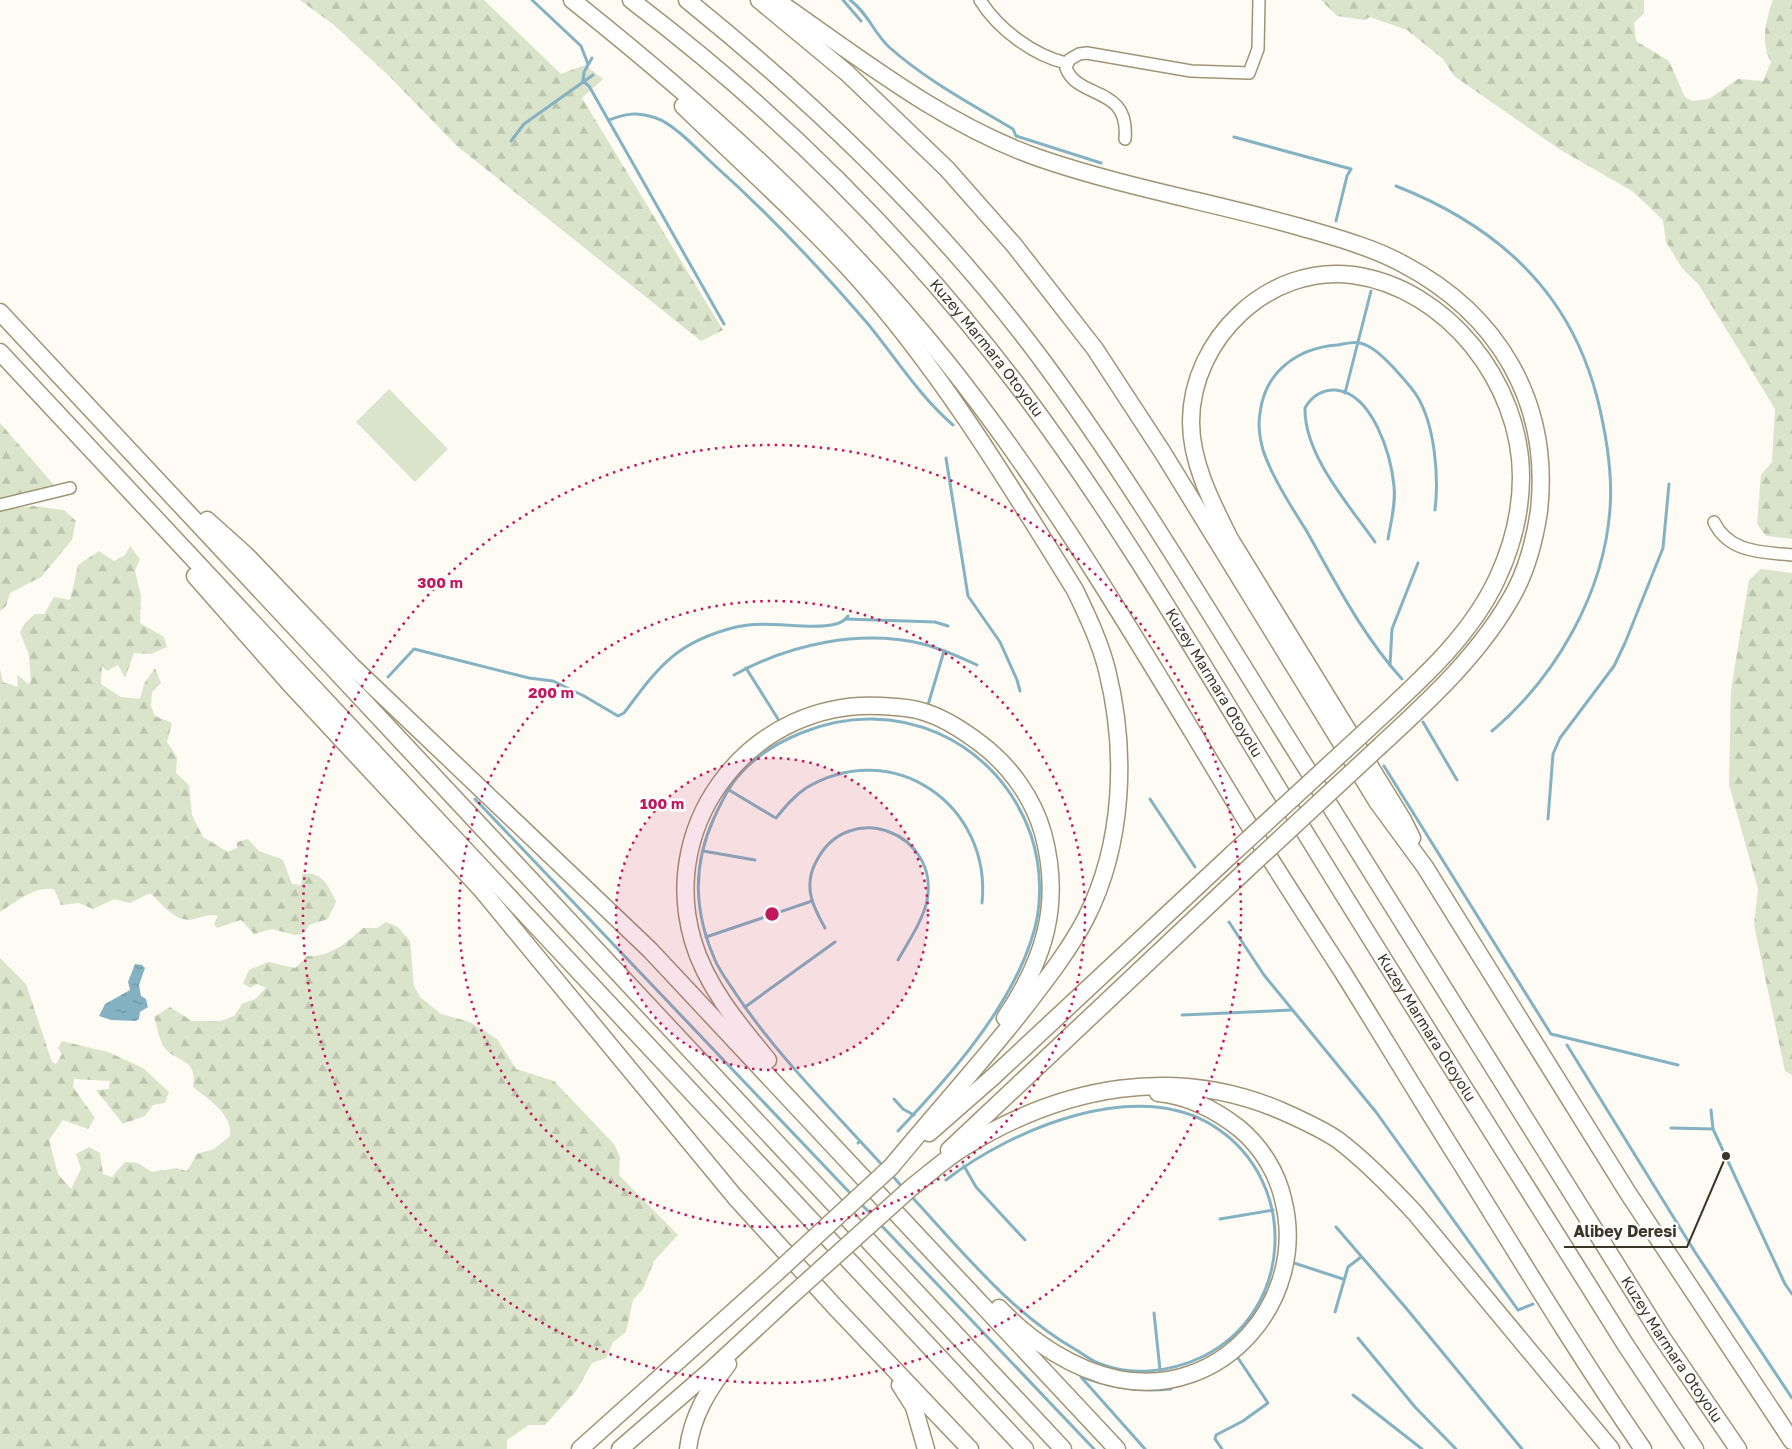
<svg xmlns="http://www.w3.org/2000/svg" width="1792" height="1449" viewBox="0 0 1792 1449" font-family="'Golos Text',sans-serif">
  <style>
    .forest { fill: url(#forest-firs) }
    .garden { fill: #dae4ca }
    .water { fill: url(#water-ripples) }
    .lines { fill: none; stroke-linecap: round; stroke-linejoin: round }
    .stream { stroke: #84b2c3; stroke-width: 3 }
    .minor-casing { stroke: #a19475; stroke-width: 14 }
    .highway-casing { stroke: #a19475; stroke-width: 19 }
    .minor { stroke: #fff; stroke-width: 11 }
    .highway { stroke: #fff; stroke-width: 16 }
    .highway-bridge-casing { stroke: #a19475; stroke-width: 19; stroke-linecap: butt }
    .highway-bridge { stroke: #fff; stroke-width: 16 }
    .ring { fill: none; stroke: #c2185b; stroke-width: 2.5; stroke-dasharray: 2.5 5 }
    .labels { text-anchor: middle; stroke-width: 5; stroke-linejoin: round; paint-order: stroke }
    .street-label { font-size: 15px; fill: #3b3528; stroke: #fff }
    .centre { fill: #c2185b; stroke: #fff; stroke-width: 2.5 }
    .ring-label { font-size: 15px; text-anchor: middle; font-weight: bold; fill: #c2185b; stroke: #fff; stroke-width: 5; stroke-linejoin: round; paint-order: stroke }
    .leader { fill: none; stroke: #3b3528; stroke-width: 2 }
    .callout-dot { fill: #3b3528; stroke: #fff; stroke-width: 2 }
    .callout-label { font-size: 16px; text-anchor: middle; font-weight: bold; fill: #3b3528; stroke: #fff; stroke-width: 5; stroke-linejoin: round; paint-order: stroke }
  </style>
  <defs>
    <pattern id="forest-firs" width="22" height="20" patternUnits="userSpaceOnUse" patternTransform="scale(1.25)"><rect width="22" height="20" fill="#dae4ca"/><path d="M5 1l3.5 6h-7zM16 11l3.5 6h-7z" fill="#bcc4ae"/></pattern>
    <pattern id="water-ripples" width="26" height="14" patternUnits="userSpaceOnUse" patternTransform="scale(1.25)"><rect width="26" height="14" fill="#84b2c3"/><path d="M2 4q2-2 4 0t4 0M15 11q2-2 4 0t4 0" fill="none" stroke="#6d929e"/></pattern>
  </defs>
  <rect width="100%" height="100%" fill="#fefbf4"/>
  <g class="forest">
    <path d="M 300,0 L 484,0 L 561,74 L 585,65 L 603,79 L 582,98 L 723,330 L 701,341 L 457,146 L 389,76 L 334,25 Z"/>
    <path d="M 1321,0 L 1644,0 L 1644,13 L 1634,23 L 1636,41 L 1669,61 L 1685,97 L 1692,101 L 1709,99 L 1738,79 L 1763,81 L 1771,62 C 1760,43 1766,20 1773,0 L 1792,0 L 1792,539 L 1766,536 L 1757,524 L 1761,475 L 1772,462 L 1775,409 L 1699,285 L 1682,268 L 1666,242 L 1663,220 L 1632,191 L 1559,149 L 1454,76 L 1443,59 L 1407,30 L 1370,17 L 1364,20 L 1337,16 Z"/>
    <path d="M 0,423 L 55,486 L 0,502 Z"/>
    <path d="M 33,506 L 64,510 L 76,521 L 72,540 L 41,577 L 10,593 L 6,606 L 0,611 L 0,510 Z"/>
    <path d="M 130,546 L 140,559 L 135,571 L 141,596 L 140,623 L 164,637 L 167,647 L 151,654 L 134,653 L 125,678 L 118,665 L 107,671 L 102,665 L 101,684 L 121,697 L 140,699 L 144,684 L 155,668 L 161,683 L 152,692 L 151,706 L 155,716 L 172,723 L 167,742 L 177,757 L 176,773 L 189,785 L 192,815 L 203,837 L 228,852 L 237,848 L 237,842 L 248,839 L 259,851 L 283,860 L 292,884 L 301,885 L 302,874 C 322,870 328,886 336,901 L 328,919 L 309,925 L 303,934 L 295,935 L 272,929 L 254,934 L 241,920 L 217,928 L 214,924 L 218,916 C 210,913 202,917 194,919 C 176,924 162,904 150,893 L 130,903 L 114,899 L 93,909 L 79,903 L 61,905 L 54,889 C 34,886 16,902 0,912 L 0,669 L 3,682 L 18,687 L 17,674 L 28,684 L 31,682 L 29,655 L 20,632 L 25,623 L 35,614 L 44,614 L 54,597 L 70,600 L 78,565 L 99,551 L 114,561 L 125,555 Z"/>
    <path d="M 1761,569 L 1792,573 L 1792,1075 L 1785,1071 L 1754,925 L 1758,889 L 1729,785 L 1731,690 L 1749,580 Z"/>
    <path d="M 386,922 L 398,927 L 410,941 L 414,986 L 420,997 L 441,1014 L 470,1022 L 497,1039 L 516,1069 L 554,1081 L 614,1144 L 620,1157 L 619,1175 L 678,1235 L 654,1261 L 643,1289 L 633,1300 L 626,1332 L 613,1342 L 606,1358 L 592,1363 L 576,1391 L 545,1425 L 529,1425 L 507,1440 L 507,1449 L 0,1449 L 0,958 L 26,984 L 52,1062 L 56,1064 L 62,1054 L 58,1048 L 62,1041 L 108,1052 L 143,1068 L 169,1092 L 165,1103 L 153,1105 L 145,1116 L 123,1124 L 96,1090 L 109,1089 L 110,1081 L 74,1079 L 73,1087 L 95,1118 L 88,1129 L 63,1120 L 49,1140 L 58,1174 L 71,1189 L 81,1169 L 76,1154 L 89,1147 L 100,1153 L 103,1174 L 112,1177 L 125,1162 L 138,1163 L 152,1172 L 177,1168 L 187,1171 L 197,1154 L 214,1149 L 230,1136 C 233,1114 208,1099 193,1087 C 198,1057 177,1064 164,1047 C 159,1040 157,1025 154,1017 L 170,1007 L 192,1021 L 221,1021 L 234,1016 L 242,1004 L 255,999 L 266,988 L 257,984 L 250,988 L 243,983 L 249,970 L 268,962 L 295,968 L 307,956 C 331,957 346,943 363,928 L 377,928 Z"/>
  </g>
  <path class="garden" d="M 389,389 L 448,449 L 415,482 L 356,422 Z"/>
  <path class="water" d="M 135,964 L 142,965 L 145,968 L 139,985 L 141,996 L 146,999 L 148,1007 L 140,1012 L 139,1019 L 136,1021 L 111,1020 L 99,1016 L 105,1004 L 130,990 L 128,982 Z"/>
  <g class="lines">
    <g class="stream">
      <path d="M 532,0 L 581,46 L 588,64"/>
      <path d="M 843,0 L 861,21"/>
      <path d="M 850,0 C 867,12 874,33 889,47 C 926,80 971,104 1013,129 L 1016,136 L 1101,163"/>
      <path d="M 583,82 L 584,72 L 592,58"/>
      <path d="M 584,82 L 589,86 L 724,324"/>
      <path d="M 609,120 C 627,113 637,112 656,118 C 674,124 698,150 712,163 C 768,213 819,267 868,324 C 896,358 919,396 953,425"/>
      <path d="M 1234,137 L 1351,169 L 1347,176 L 1336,221"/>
      <path d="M 511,141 L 524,124 L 593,75"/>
      <path d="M 1396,186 C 1457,210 1514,246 1553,301 C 1573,329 1588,363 1597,397 C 1606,433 1613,471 1610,509 C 1604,593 1556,677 1492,731"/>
      <path d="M 1345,393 L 1371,291"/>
      <path d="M 946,458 L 968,596 L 1000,642 L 1017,680 L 1020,691"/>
      <path d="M 1375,542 C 1349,505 1304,455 1305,408 C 1311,397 1322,389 1336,390 C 1373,394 1391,455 1394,486 C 1396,503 1391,522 1388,539"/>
      <path d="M 846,619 L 935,622 L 948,626"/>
      <path d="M 1390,665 L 1392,629 L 1418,563"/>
      <path d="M 746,668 L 778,719"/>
      <path d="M 734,675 C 790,644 860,629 923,644 C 942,649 960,657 977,665"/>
      <path d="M 388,677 L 414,649 L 529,678 L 553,681 L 584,696 L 618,716 L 624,713 C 659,666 676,642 736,627 C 768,619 807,631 836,624 C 840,623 845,620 848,616"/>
      <path d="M 1402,679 C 1362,635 1335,581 1306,530 C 1292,508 1271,475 1263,450 C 1260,439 1258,424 1260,413 C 1265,371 1298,348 1337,345 C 1344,344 1353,341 1360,343 C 1373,346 1384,358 1393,367 C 1401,376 1411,386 1417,396 C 1435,425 1439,477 1435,510"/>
      <path d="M 928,705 L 944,651"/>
      <path d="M 1423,722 L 1457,780"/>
      <path d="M 1384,766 L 1551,1034 L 1678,1065"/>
      <path d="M 729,790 L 774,817"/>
      <path d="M 475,799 L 852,1195"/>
      <path d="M 1150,799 L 1195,867"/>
      <path d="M 776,818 C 785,807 794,796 806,788 C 893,736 992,805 982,903"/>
      <path d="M 1548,819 L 1553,754 L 1560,738 L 1614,666 L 1625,643 L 1663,548 L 1669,484"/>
      <path d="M 703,851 L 755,860"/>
      <path d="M 1229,922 L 1264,975 L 1376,1112 L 1518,1310 L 1533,1304"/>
      <path d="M 825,928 C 820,919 815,910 812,900 C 808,886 810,872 817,860 C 849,799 940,832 927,901 C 922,922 908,942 898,960"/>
      <path d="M 706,937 L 812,901"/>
      <path d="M 745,1007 L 835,942"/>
      <path d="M 1182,1015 L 1292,1010"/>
      <path d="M 1567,1045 L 1695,1252 L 1792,1398"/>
      <path d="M 894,1099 L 903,1109 L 914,1115"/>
      <path d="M 1711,1110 L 1713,1129 L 1785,1284 L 1792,1294"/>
      <path d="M 1671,1128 L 1713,1129"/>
      <path d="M 860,1141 C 817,1094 772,1048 736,994 C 729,983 720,972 715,960 C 694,912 692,866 714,818 C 721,803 729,786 740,774 C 756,756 779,742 801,733 C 895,694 997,739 1031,835 C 1042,869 1043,907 1031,941 C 1008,1011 948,1078 898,1131"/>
      <path d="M 858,1143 L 860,1141 L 885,1168"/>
      <path d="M 964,1166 L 976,1187 L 1025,1240"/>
      <path d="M 891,1174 L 903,1188"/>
      <path d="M 911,1196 C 963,1252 1011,1313 1078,1351 C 1084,1355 1091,1360 1098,1363 C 1131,1377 1170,1372 1202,1357 C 1294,1312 1300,1182 1215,1127 C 1137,1076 1012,1129 946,1180"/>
      <path d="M 860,1203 L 873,1216"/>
      <path d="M 1220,1219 L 1273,1210"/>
      <path d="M 879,1223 L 1094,1449"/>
      <path d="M 1336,1227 L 1406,1308 L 1522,1449"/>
      <path d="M 1294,1263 L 1343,1279"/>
      <path d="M 1335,1312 L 1348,1267 L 1361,1257"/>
      <path d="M 1154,1313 L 1160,1370"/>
      <path d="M 1358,1338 L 1415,1407 L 1456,1449"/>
      <path d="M 1081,1377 L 1145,1449"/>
      <path d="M 1082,1377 C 1113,1388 1139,1392 1171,1389"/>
      <path d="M 1353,1395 L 1422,1449"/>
      <path d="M 1222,1449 L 1215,1439 L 1216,1435 L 1243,1421 L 1268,1403 L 1238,1358"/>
    </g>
    <defs>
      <g id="minor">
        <path d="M 980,0 C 998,29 1033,55 1066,63"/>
        <path d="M 1125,139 C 1130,85 1078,100 1066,68 L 1069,60 L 1079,54 L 1087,53 L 1191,71 L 1249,73 L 1258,49 L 1259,0"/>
        <path d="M 0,505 L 70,488"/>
        <path d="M 1714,522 C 1729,553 1762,552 1792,555"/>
      </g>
      <g id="highway">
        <path d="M 572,0 C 708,108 836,225 945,360 C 1053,495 1140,646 1230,794 C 1266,854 1304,912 1342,971 C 1382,1035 1421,1100 1462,1165 C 1521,1260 1579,1356 1643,1449"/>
        <path id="s1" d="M 631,0 C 780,113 911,244 1024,394 C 1130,536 1218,692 1311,842 C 1414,1010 1521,1177 1625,1344 L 1695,1449"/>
        <path id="s2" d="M 687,0 C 817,105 938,221 1039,356 C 1137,488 1219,630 1307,769 C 1425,958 1543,1147 1661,1336 L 1738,1449"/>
        <path d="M 759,0 L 847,73 L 947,169 L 1014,245 L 1095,349 L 1163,453 L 1378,803 L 1425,867 L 1628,1193 L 1792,1441"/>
        <path d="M 776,0 C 860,58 942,124 1039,158 C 1123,187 1215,203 1300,227 C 1334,237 1372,247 1403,264 C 1498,314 1551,402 1539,511 C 1535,538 1528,566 1515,591 C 1483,651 1431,699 1381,745"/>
        <path d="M 683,106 C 741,162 801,216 856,276 C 941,371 1008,482 1075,590 C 1087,615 1100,642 1107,670 C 1127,750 1124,843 1086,918 C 1069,951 1045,981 1022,1011 C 980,1064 934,1115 891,1167"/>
        <path d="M 0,312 L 1063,1449"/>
        <path d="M 0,352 L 1025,1449"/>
        <path d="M 207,520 L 246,555 L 353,667 L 650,950 L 1117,1449"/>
        <path d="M 195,576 L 290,684 L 480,888 L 735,1197 L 836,1308 L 970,1449"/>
        <path d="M 1369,728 C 1416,684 1469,639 1497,579 C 1512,547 1521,512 1521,477 C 1521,383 1447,288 1353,275 C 1269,264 1191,339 1191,422 C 1191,463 1212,503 1230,539 L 1403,820 L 1412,838"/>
        <path d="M 768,1060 C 739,1025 706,986 693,941 C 657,819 755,699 881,706 C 894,707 908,707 921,711 C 943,717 964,731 981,744 C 1010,766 1033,798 1043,833 C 1062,903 1045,959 1005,1018"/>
        <path d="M 929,1133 L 994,1076 L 1231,855"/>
        <path d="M 949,1150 L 1242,874"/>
        <path d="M 912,1187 C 929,1174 945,1159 963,1148 C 1062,1086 1176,1064 1284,1112 C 1302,1120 1322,1129 1338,1140 C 1367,1162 1391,1187 1415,1213 L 1611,1449"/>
        <path d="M 999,1308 C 1030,1341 1074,1370 1118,1379 C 1223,1400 1309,1299 1283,1199 C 1277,1172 1261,1147 1240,1129 C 1216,1110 1189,1096 1158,1093"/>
        <path d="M 900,1385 L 914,1407 L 926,1449"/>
        <path d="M 580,1449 L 774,1275"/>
        <path d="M 620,1449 L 710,1371 L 792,1295"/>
        <path d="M 688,1449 C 692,1416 708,1390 728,1364"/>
      </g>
    </defs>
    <use href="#minor" class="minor-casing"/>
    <use href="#highway" class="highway-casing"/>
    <use href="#minor" class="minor"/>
    <use href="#highway" class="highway"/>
    <defs>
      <g id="highway-bridge">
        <path d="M 1231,855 L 1369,728"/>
        <path d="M 1242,874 L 1381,745"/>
        <path d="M 774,1275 L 891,1167"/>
        <path d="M 792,1295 L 912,1187"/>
      </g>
    </defs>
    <use href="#highway-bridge" class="highway-bridge-casing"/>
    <use href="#highway-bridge" class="highway-bridge"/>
  </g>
  <circle cx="772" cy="914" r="156" fill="#c2185b" fill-opacity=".12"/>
  <g class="ring">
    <circle cx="772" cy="914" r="156"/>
    <circle cx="772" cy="914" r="313"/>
    <circle cx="772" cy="914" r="469"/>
  </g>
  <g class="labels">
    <g class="street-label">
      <text dy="5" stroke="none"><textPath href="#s1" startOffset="499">Kuzey Marmara Otoyolu</textPath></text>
      <text dy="5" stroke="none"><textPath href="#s1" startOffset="904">Kuzey Marmara Otoyolu</textPath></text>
      <text dy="5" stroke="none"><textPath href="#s1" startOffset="1309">Kuzey Marmara Otoyolu</textPath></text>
      <text dy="5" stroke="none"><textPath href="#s2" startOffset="1680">Kuzey Marmara Otoyolu</textPath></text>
    </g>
  </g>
  <circle cx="772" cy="914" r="8" class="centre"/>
  <g class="ring-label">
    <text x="440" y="588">300 m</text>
    <text x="551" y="698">200 m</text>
    <text x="662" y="809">100 m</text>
  </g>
  <path class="leader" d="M1726 1156L1687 1247H1564"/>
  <circle class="callout-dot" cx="1726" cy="1156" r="5"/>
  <g class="callout-label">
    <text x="1625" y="1237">Alibey Deresi</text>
  </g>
</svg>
